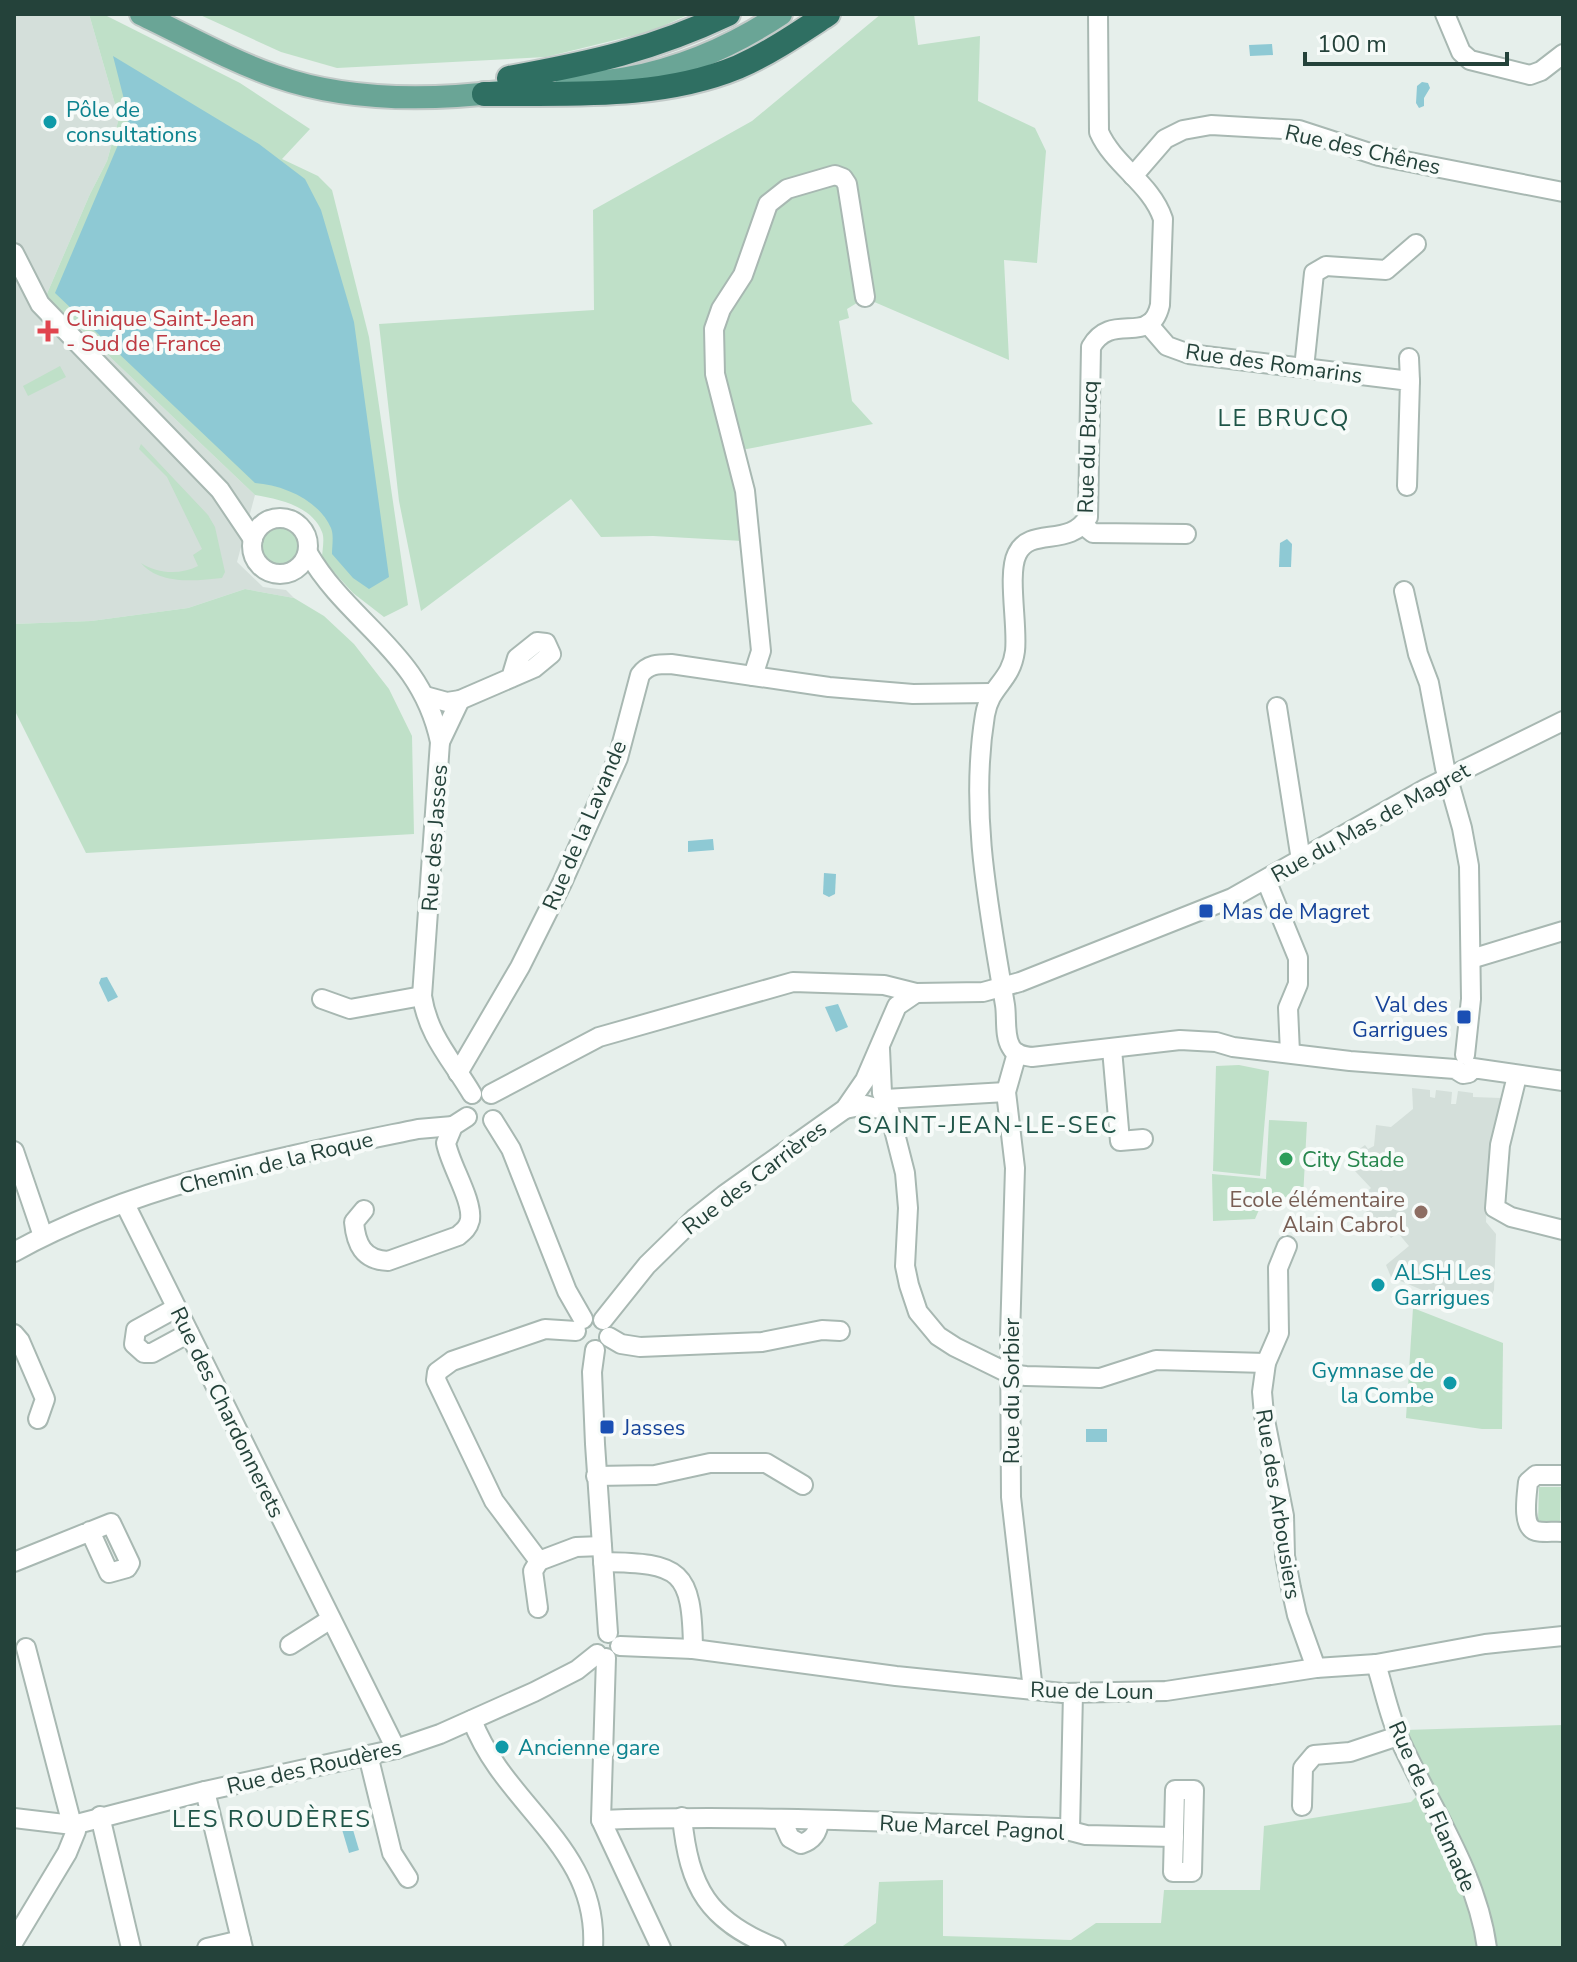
<svg xmlns="http://www.w3.org/2000/svg" width="1577" height="1962" viewBox="0 0 1577 1962" font-family="'Nunito Sans',sans-serif">
  <style>
    .built { fill: #d4dfda }
    .green { fill: #bfe0c8 }
    .water { fill: #8ec9d4 }
    .lines { fill: none; stroke-linecap: round; stroke-linejoin: round }
    .minor-casing { stroke: #a8b8b2; stroke-width: 22 }
    .major-casing { stroke: #c2cac8; stroke-width: 26 }
    .highway-casing { stroke: #c2cac8; stroke-width: 28 }
    .minor { stroke: #fff; stroke-width: 18 }
    .major { stroke: #6aa596; stroke-width: 22 }
    .highway { stroke: #2f6f62; stroke-width: 24 }
    .culture-dot { fill: #0f9aa8; stroke: #f7fbf9; stroke-width: 3 }
    .health-dot { fill: #e0444e; stroke: #f7fbf9; stroke-width: 3 }
    .transit-dot { fill: #1a4fb4; stroke: #f7fbf9; stroke-width: 3 }
    .leisure-dot { fill: #2e9e5b; stroke: #f7fbf9; stroke-width: 3 }
    .education-dot { fill: #8d6e63; stroke: #f7fbf9; stroke-width: 3 }
    .labels { text-anchor: middle; stroke-width: 8; stroke-linejoin: round; paint-order: stroke }
    .culture-label { font-size: 22px; fill: #0d838f; stroke: #f7fbf9; text-anchor: start }
    .street-label { font-size: 22px; fill: #24423a; stroke: #f7fbf9 }
    .health-label { font-size: 22px; fill: #be3a42; stroke: #f7fbf9; text-anchor: start }
    .transit-label { font-size: 22px; fill: #164399; stroke: #f7fbf9; text-anchor: start }
    .leisure-label { font-size: 22px; fill: #27864d; stroke: #f7fbf9; text-anchor: start }
    .education-label { font-size: 22px; fill: #785e54; stroke: #f7fbf9; text-anchor: end }
    .neighbourhood-label { font-size: 24px; letter-spacing: 2px; fill: #1f5548; stroke: #f7fbf9 }
  </style>
  <rect width="100%" height="100%" fill="#e6efeb"/>
  <g class="built">
    <path d="M 14,14 L 89,14 L 119,118 L 107,161 L 90,194 L 46,296 L 255,495 L 237,562 L 263,587 L 286,590 L 294,598 L 245,589 L 188,608 L 91,621 L 14,624 Z"/>
    <path d="M 1412,1088 L 1430,1090 L 1430,1097 L 1435,1098 L 1436,1090 L 1452,1092 L 1451,1104 L 1456,1104 L 1458,1091 L 1473,1093 L 1473,1097 L 1501,1098 L 1491,1137 L 1488,1178 L 1486,1222 L 1496,1234 L 1494,1290 L 1491,1297 L 1434,1295 L 1391,1277 L 1386,1265 L 1409,1246 L 1398,1233 L 1391,1238 L 1380,1225 L 1375,1228 L 1364,1214 L 1368,1210 L 1359,1199 L 1371,1188 L 1355,1171 L 1359,1167 L 1350,1156 L 1365,1145 L 1368,1149 L 1374,1146 L 1376,1125 L 1391,1127 L 1413,1109 Z"/>
  </g>
  <g class="green">
    <path d="M 89,14 L 103,14 L 240,83 L 310,129 L 282,159 L 318,176 L 332,190 L 369,337 L 408,605 L 384,617 L 353,593 L 322,559 C 322,551 325,539 322,532 C 312,506 279,499 255,495 L 46,296 L 90,194 L 107,161 L 119,118 Z"/>
    <path d="M 198,14 L 690,14 L 652,31 L 546,57 L 337,68 L 281,52 Z"/>
    <path d="M 881,14 L 914,14 L 918,45 L 980,36 L 978,101 L 1035,128 L 1046,151 L 1037,263 L 1004,260 L 1009,360 L 865,298 L 847,309 L 849,318 L 839,321 L 852,401 L 873,424 L 747,449 L 728,447 L 735,473 L 743,541 L 653,536 L 601,537 L 571,499 L 421,611 L 399,501 L 379,324 L 594,310 L 593,210 L 752,121 Z"/>
    <path d="M 60,366 L 66,377 L 28,396 L 23,386 Z"/>
    <path d="M 141,444 L 208,515 L 215,527 L 225,572 L 222,578 C 195,581 160,585 141,563 C 158,574 180,575 198,566 L 193,555 L 202,549 L 167,477 L 139,449 Z"/>
    <circle cx="280" cy="547" r="19"/>
    <path d="M 245,589 L 294,598 L 324,616 L 354,644 L 389,689 L 412,736 L 414,834 L 86,853 L 14,709 L 14,624 L 91,621 L 188,608 Z"/>
    <path d="M 1239,1065 L 1269,1071 L 1260,1176 L 1213,1171 L 1216,1066 Z"/>
    <path d="M 1269,1120 L 1307,1122 L 1303,1198 L 1265,1196 L 1255,1219 L 1213,1221 L 1212,1174 L 1266,1179 Z"/>
    <path d="M 1413,1308 L 1503,1343 L 1502,1429 L 1482,1429 L 1406,1418 Z"/>
    <path d="M 1539,1487 L 1561,1487 L 1560,1523 L 1538,1523 Z"/>
    <path d="M 1563,1725 L 1563,1948 L 840,1948 L 876,1923 L 879,1882 L 943,1880 L 943,1936 L 1071,1940 L 1096,1923 L 1161,1923 L 1164,1890 L 1260,1890 L 1264,1826 L 1411,1802 L 1430,1783 L 1405,1730 Z"/>
  </g>
  <g class="water">
    <path d="M 1272,44 L 1273,55 L 1250,56 L 1249,45 Z"/>
    <path d="M 113,56 L 259,144 L 305,179 L 321,210 L 354,322 L 389,577 L 369,589 L 353,578 L 332,554 C 332,546 334,535 331,528 C 319,500 283,485 255,483 L 55,293 L 129,119 Z"/>
    <path d="M 1422,82 L 1428,83 L 1430,88 L 1424,98 L 1424,106 L 1419,108 L 1416,103 L 1417,86 Z"/>
    <path d="M 1287,539 L 1292,544 L 1291,567 L 1279,567 L 1280,543 Z"/>
    <path d="M 713,839 L 714,850 L 688,852 L 688,841 Z"/>
    <path d="M 824,873 L 836,874 L 835,894 L 829,897 L 823,894 Z"/>
    <path d="M 107,977 L 118,997 L 108,1002 L 99,983 L 101,978 Z"/>
    <path d="M 838,1004 L 848,1027 L 836,1032 L 825,1007 Z"/>
    <rect x="1086" y="1429" width="21" height="13"/>
    <path d="M 351,1823 L 359,1850 L 349,1853 L 341,1826 Z"/>
  </g>
  <g class="lines">
    <defs>
      <g id="minor">
        <path d="M 1098,14 L 1099,132 C 1114,166 1151,183 1163,219 L 1160,305 C 1150,348 1112,310 1091,347 L 1088,517 C 1070,548 1030,526 1017,554 C 1007,574 1018,626 1015,651 C 1011,682 990,685 985,715 C 969,812 989,909 1005,1005 C 1007,1017 1004,1036 1011,1047 C 1015,1055 1024,1056 1032,1057 L 1180,1040 L 1216,1042 L 1233,1047 L 1350,1061 L 1455,1069 L 1463,1074 L 1469,1073 L 1473,1068 L 1563,1081"/>
        <path d="M 1445,14 L 1461,52 L 1470,60 L 1530,75 L 1541,71 L 1563,54"/>
        <path d="M 1133,176 L 1165,139 L 1183,130 L 1211,125 L 1299,130 L 1379,156 L 1563,192"/>
        <path d="M 14,253 L 40,304 L 220,490 L 253,539"/>
        <path d="M 1148,324 L 1167,346 L 1189,354 L 1410,381 L 1407,486"/>
        <path d="M 1409,358 L 1410,381"/>
        <path d="M 1304,368 L 1314,273 L 1326,266 L 1386,270 L 1416,244"/>
        <circle cx="280" cy="546" r="28"/>
        <path d="M 1083,525 L 1093,533 L 1186,534"/>
        <path d="M 308,553 C 350,625 421,651 440,742 L 422,996 C 428,1036 452,1060 472,1094"/>
        <path d="M 1404,591 L 1418,654 L 1429,683 L 1445,768 L 1462,828 L 1469,866 L 1471,999 L 1465,1055"/>
        <path d="M 753,676 L 761,651 L 745,491 L 715,374 L 714,329 L 721,309 L 743,275 L 768,204 L 787,189 L 835,175 L 843,178 L 847,184 L 865,297"/>
        <path d="M 425,696 L 447,702 L 460,700 L 534,668 L 551,654 L 546,643 L 537,642 L 517,658 L 511,678"/>
        <path d="M 1277,707 L 1301,860"/>
        <path d="M 440,742 L 460,700"/>
        <path d="M 1266,880 L 1298,958 L 1298,984 L 1288,1008 L 1290,1053"/>
        <path d="M 1471,959 L 1563,931"/>
        <path d="M 322,999 L 350,1009 L 422,996"/>
        <path d="M 880,1049 L 882,1093 L 888,1106 L 905,1173 L 908,1208 L 905,1266 L 909,1285 L 918,1312 L 938,1336 L 955,1347 L 1010,1374 L 1026,1376 L 1100,1378 L 1156,1360 L 1266,1363"/>
        <path d="M 1112,1049 L 1120,1141 L 1143,1139"/>
        <path d="M 1017,1053 L 1006,1092 L 1015,1168 L 1010,1337 L 1011,1497 L 1033,1690"/>
        <path d="M 458,1073 L 520,967 L 562,883 L 618,758 L 640,675 C 648,664 658,664 671,664 L 829,687 L 913,694 L 991,693"/>
        <path d="M 1517,1076 L 1500,1145 L 1495,1208 L 1511,1217 L 1563,1230"/>
        <path d="M 491,1094 L 599,1037 L 793,982 L 884,985 L 916,993 L 983,992 L 1020,982 L 1232,898 L 1425,789 L 1563,721"/>
        <path d="M 885,1099 L 1006,1092"/>
        <path d="M 845,1109 L 865,1105 L 887,1111"/>
        <path d="M 493,1120 L 511,1149 L 567,1291 L 583,1319"/>
        <path d="M 14,1151 L 43,1236"/>
        <path d="M 125,1204 L 396,1749"/>
        <path d="M 364,1210 L 354,1222 C 356,1244 363,1260 388,1261 L 458,1236 C 464,1231 468,1228 470,1220 C 473,1200 450,1165 446,1143 L 453,1126 L 467,1117"/>
        <path d="M 1287,1246 L 1278,1268 L 1279,1333 L 1266,1363 L 1262,1392 L 1264,1415 L 1284,1516 L 1285,1556 L 1291,1588 L 1297,1615 L 1316,1668"/>
        <path d="M 14,1252 C 137,1184 282,1157 418,1129 L 453,1126"/>
        <path d="M 176,1308 L 136,1330 L 134,1344 L 144,1353 L 152,1353 L 189,1333"/>
        <path d="M 603,1320 L 647,1265 L 695,1218 L 724,1195 L 845,1109 L 865,1080 L 897,1006 L 916,993"/>
        <path d="M 576,1331 L 545,1329 L 452,1361 L 437,1372 L 436,1380 L 494,1501 L 539,1561 L 576,1547 L 602,1546"/>
        <path d="M 14,1334 L 20,1341 L 45,1399 L 38,1419"/>
        <path d="M 609,1337 L 621,1344 L 640,1347 L 762,1342 L 822,1330 L 840,1331"/>
        <path d="M 595,1350 L 592,1372 L 595,1444 L 608,1633"/>
        <path d="M 1563,1475 L 1536,1475 L 1528,1482 C 1527,1494 1521,1527 1536,1531 C 1544,1533 1555,1531 1563,1532"/>
        <path d="M 596,1476 L 655,1475 L 710,1463 L 766,1463 L 803,1485"/>
        <path d="M 14,1562 L 111,1523 L 130,1563 L 127,1568 L 109,1573 L 90,1531"/>
        <path d="M 603,1562 C 681,1563 692,1570 693,1649"/>
        <path d="M 538,1608 L 533,1571 L 539,1561"/>
        <path d="M 290,1645 L 331,1619"/>
        <path d="M 620,1646 L 693,1649 L 896,1676 L 1063,1693 L 1166,1691 L 1316,1668 L 1376,1664 L 1485,1644 L 1563,1636"/>
        <path d="M 606,1658 L 601,1820 L 661,1948"/>
        <path d="M 1376,1664 C 1384,1689 1389,1716 1400,1740 C 1431,1808 1477,1873 1487,1948"/>
        <path d="M 472,1720 C 505,1807 599,1847 593,1948"/>
        <path d="M 368,1755 L 392,1853 L 408,1878"/>
        <path d="M 1175,1790 L 1194,1790 L 1192,1872 L 1173,1872 Z"/>
        <path d="M 205,1791 L 243,1948"/>
        <path d="M 1302,1806 L 1303,1768 L 1314,1755 L 1350,1752 L 1398,1736"/>
        <path d="M 100,1816 L 131,1948"/>
        <path d="M 682,1817 C 689,1888 708,1921 776,1948"/>
        <path d="M 14,1818 L 73,1825 L 205,1791 L 396,1749 L 440,1734 L 534,1692 L 577,1670 L 597,1654"/>
        <path d="M 601,1820 C 753,1814 906,1823 1059,1828 L 1086,1835 L 1174,1837"/>
        <path d="M 782,1820 L 790,1838 L 801,1844 C 813,1840 818,1833 819,1821"/>
        <path d="M 1070,1830 L 1073,1693"/>
        <path d="M 14,1941 L 67,1853 L 76,1831 L 70,1817 L 26,1648"/>
        <path d="M 207,1948 L 241,1940"/>
      </g>
      <g id="major">
        <path d="M 141,14 C 185,35 229,60 275,76 C 346,101 425,101 500,92"/>
        <path d="M 566,85 C 586,82 607,82 627,78 C 682,68 736,44 781,14"/>
      </g>
      <g id="highway">
        <path d="M 509,78 C 591,63 652,50 728,14"/>
        <path d="M 484,94 C 568,93 658,100 738,67 C 770,53 799,33 828,14"/>
      </g>
    </defs>
    <use href="#minor" class="minor-casing"/>
    <use href="#major" class="major-casing"/>
    <use href="#highway" class="highway-casing"/>
    <use href="#minor" class="minor"/>
    <use href="#major" class="major"/>
    <use href="#highway" class="highway"/>
  </g>
  <g class="culture-dot">
    <circle cx="50" cy="122" r="8"/>
    <circle cx="1378" cy="1285" r="8"/>
    <circle cx="1450" cy="1383" r="8"/>
    <circle cx="502" cy="1747" r="8"/>
  </g>
  <path class="health-dot" d="M44 319h8v8h8v8h-8v8h-8v-8h-8v-8h8z"/>
  <g class="transit-dot">
    <rect x="1198" y="903" width="16" height="16" rx="4"/>
    <rect x="1456" y="1009" width="16" height="16" rx="4"/>
    <rect x="599" y="1419" width="16" height="16" rx="4"/>
  </g>
  <circle class="leisure-dot" cx="1286" cy="1159" r="8"/>
  <circle class="education-dot" cx="1421" cy="1212" r="8"/>
  <g class="labels">
    <g class="culture-label">
      <text x="66" y="117">Pôle de<tspan x="66" dy="25">consultations</tspan></text>
      <text x="1394" y="1280">ALSH Les<tspan x="1394" dy="25">Garrigues</tspan></text>
      <text x="1434" y="1378" text-anchor="end">Gymnase de<tspan x="1434" dy="25">la Combe</tspan></text>
      <text x="518" y="1755">Ancienne gare</text>
    </g>
    <g class="street-label">
      <text transform="translate(1363 149) rotate(13)" y="8">Rue des Chênes</text>
      <text transform="translate(1274 363) rotate(8)" y="8">Rue des Romarins</text>
      <text transform="translate(1087 447) rotate(-88)" y="8">Rue du Brucq</text>
      <text transform="translate(1370 822) rotate(-29)" y="8">Rue du Mas de Magret</text>
      <text transform="translate(584 825) rotate(-67)" y="8">Rue de la Lavande</text>
      <text transform="translate(434 838) rotate(-86)" y="8">Rue des Jasses</text>
      <text transform="translate(276 1162) rotate(-14)" y="8">Chemin de la Roque</text>
      <text transform="translate(754 1177) rotate(-37)" y="8">Rue des Carrières</text>
      <text transform="translate(1011 1391) rotate(-90)" y="8">Rue du Sorbier</text>
      <text transform="translate(228 1412) rotate(64)" y="8">Rue des Chardonnerets</text>
      <text transform="translate(1279 1504) rotate(81)" y="8">Rue des Arbousiers</text>
      <text transform="translate(1092 1690) rotate(1)" y="8">Rue de Loun</text>
      <text transform="translate(314 1766) rotate(-13)" y="8">Rue des Roudères</text>
      <text transform="translate(1433 1806) rotate(66)" y="8">Rue de la Flamade</text>
      <text transform="translate(972 1827) rotate(3)" y="8">Rue Marcel Pagnol</text>
    </g>
    <g class="health-label">
      <text x="66" y="326">Clinique Saint-Jean<tspan x="66" dy="25">- Sud de France</tspan></text>
    </g>
    <g class="transit-label">
      <text x="1222" y="919">Mas de Magret</text>
      <text x="1448" y="1012" text-anchor="end">Val des<tspan x="1448" dy="25">Garrigues</tspan></text>
      <text x="623" y="1435">Jasses</text>
    </g>
    <g class="leisure-label">
      <text x="1302" y="1167">City Stade</text>
    </g>
    <g class="education-label">
      <text x="1405" y="1207">Ecole élémentaire<tspan x="1405" dy="25">Alain Cabrol</tspan></text>
    </g>
    <g class="neighbourhood-label">
      <text x="1284" y="426">LE BRUCQ</text>
      <text x="988" y="1133">SAINT-JEAN-LE-SEC</text>
      <text x="272" y="1827">LES ROUDÈRES</text>
    </g>
  </g>
  <rect width="1577" height="1962" fill="none" stroke="#24423a" stroke-width="32"/>
  <path d="M1305 52v12h202v-12" fill="none" stroke="#24423a" stroke-width="4"/>
  <text x="1317" y="52" font-size="24" fill="#24423a" stroke="#f7fbf9" stroke-width="6" paint-order="stroke">100 m</text>
</svg>
